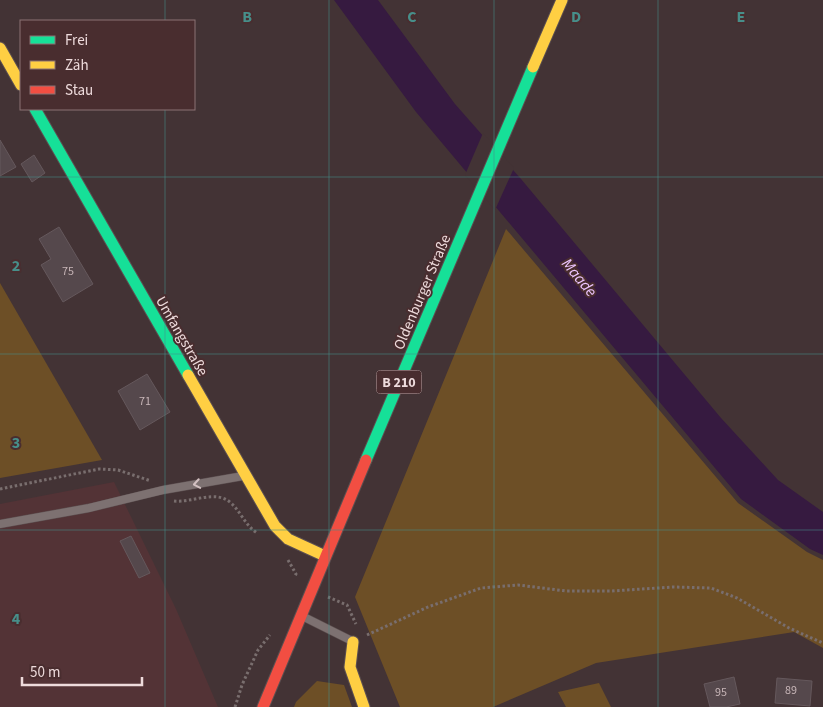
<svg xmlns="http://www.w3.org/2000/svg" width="823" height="707" viewBox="0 0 823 707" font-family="'Source Sans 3',sans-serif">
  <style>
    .built { fill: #533336 }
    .green { fill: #6d4f26 }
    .water { fill: #361a40 }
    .pier { fill: #433335 }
    .building { fill: #55484c; stroke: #65585c }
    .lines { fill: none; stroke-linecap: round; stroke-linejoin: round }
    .lane-casing { stroke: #5c4f50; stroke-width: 9 }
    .fast-casing { stroke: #5c4f50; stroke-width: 13 }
    .slow-casing { stroke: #5c4f50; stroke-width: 13 }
    .jam-casing { stroke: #5c4f50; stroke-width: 13 }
    .path { stroke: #796e6e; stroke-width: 3; stroke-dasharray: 2.5 2.5; stroke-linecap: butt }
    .lane { stroke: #7d7171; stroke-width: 8 }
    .fast { stroke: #16e098; stroke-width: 11 }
    .slow { stroke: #ffcf43; stroke-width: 11 }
    .jam { stroke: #f24e42; stroke-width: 11 }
    .oneway { stroke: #d2c0c1 }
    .grid { fill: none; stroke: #478f8a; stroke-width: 1; stroke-opacity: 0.55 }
    .labels { text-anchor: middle; stroke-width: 4; stroke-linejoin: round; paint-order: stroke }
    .number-label { font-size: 12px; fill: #c8b6b8 }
    .shield { fill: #492d2f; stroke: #bca7a8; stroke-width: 1 }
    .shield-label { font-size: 14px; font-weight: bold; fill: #eedbdc }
    .street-label { font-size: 15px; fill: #eedbdc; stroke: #492d2f }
    .water-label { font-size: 16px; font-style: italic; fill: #edc5ff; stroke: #492d2f }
    .grid-label { font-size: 16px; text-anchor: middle; font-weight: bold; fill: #478f8a; stroke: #492d2f; stroke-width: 4; stroke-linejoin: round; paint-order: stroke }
  </style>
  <rect width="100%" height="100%" fill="#433335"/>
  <path class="built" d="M 114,482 L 176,609 L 218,707 L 0,707 L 0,504 Z"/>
  <g class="green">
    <path d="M 506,229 L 738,503 L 807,552 L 823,560 L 823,648 L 794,632 L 596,663 L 493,707 L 400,707 L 355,597 Z"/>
    <path d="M 0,283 L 102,460 L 0,478 Z"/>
    <path d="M 317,681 L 344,685 L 352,707 L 294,707 L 296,702 Z"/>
    <path d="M 599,683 L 611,707 L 566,707 L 558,692 Z"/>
  </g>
  <path class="water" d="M 334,0 L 378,0 L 455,104 L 521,179 L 721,418 L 778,480 L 823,512 L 823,555 L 810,549 L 741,499 L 416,112 Z"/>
  <path class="pier" d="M 483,133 L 514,168 L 495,210 L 465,175 Z"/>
  <g class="building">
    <path d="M 0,140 L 16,167 L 0,176 Z"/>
    <path d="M 34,155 L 45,173 L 32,182 L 21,164 Z"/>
    <path d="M 59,227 L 93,284 L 63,302 L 41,265 L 51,259 L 39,239 Z"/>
    <path d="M 147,374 L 170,412 L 140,430 L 118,391 Z"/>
    <path d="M 131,536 L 150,573 L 139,578 L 120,541 Z"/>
    <path d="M 734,677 L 740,704 L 726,707 L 710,707 L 704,684 Z"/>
    <path d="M 777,678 L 812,681 L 810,706 L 775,703 Z"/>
  </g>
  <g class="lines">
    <defs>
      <g id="lane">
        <path d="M 0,524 L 89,508 L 163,490 L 243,476"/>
        <path d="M 304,617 L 352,641"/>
      </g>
      <g id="fast">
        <path d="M 35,109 L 188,375"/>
        <path d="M 366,460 L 533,67"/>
      </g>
      <g id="slow">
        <path d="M 0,48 L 21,85"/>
        <path d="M 533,67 L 562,0"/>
        <path d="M 188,375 L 275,526 L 288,539 L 325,556"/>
        <path d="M 353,642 L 350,667 L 364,707"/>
      </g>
      <path id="jam" d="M 263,707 L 366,460"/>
    </defs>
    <use href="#lane" class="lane-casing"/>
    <use href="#fast" class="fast-casing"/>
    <use href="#slow" class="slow-casing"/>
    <use href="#jam" class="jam-casing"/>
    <g class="path">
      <path d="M 0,489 L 99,469 L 118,470 L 151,481"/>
      <path d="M 174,501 C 192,503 216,489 231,503 C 241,512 245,525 257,533"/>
      <path d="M 288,560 L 296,574 L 295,576"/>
      <path d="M 328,597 L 347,605 L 356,624"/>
      <path d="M 367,635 L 428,607 L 481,588 L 518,585 L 566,591 L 612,591 L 673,587 L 711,588 L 737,598 L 789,628 L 823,643"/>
      <path d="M 235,707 L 242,685 L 258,650 L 270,635"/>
    </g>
    <use href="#lane" class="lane"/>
    <use href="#fast" class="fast"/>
    <use href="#slow" class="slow"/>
    <use href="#jam" class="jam"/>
  </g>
  <defs><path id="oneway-chevron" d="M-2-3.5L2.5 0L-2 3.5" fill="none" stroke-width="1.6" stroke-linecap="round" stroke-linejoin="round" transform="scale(1.25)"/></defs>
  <use class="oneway" href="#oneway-chevron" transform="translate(197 484) rotate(170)"/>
  <path class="grid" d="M 165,0 L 165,21M 329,0 L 329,707M 494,0 L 494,707M 658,0 L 658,707M 165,109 L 165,707M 0,177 L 823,177M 0,354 L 823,354M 0,530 L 823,530"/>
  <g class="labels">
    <g class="number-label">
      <text x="68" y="275">75</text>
      <text x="145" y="405">71</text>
      <text x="791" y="694">89</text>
      <text x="721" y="696">95</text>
    </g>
    <rect class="shield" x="376.5" y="370.5" width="45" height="23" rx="4"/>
    <g class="shield-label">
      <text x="399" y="387">B 210</text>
    </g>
    <g class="street-label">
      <text transform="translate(422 292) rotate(-67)" y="5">Oldenburger Straße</text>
      <text transform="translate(182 336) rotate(60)" y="5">Umfangstraße</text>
    </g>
    <g class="water-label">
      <text transform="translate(580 277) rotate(50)" y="6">Maade</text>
    </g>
  </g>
  <g class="grid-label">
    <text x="247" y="22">B</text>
    <text x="412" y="22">C</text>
    <text x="576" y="22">D</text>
    <text x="741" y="22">E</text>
    <text x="16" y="271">2</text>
    <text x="16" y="448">3</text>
    <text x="16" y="624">4</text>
  </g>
  <rect x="20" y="20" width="175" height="90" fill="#492d2f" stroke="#8b7374"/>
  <rect x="30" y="36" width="25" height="8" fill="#16e098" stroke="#8b7374"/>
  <text x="65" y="45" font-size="15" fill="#eedbdc">Frei</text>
  <rect x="30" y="61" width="25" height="8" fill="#ffcf43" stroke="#8b7374"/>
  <text x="65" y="70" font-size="15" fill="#eedbdc">Zäh</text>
  <rect x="30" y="86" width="25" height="8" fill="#f24e42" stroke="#8b7374"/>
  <text x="65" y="95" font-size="15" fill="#eedbdc">Stau</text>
  <path d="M22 677v8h120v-8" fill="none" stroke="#eedbdc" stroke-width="2.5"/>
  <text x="30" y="677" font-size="15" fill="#eedbdc" stroke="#492d2f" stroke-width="4" paint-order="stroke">50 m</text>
</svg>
